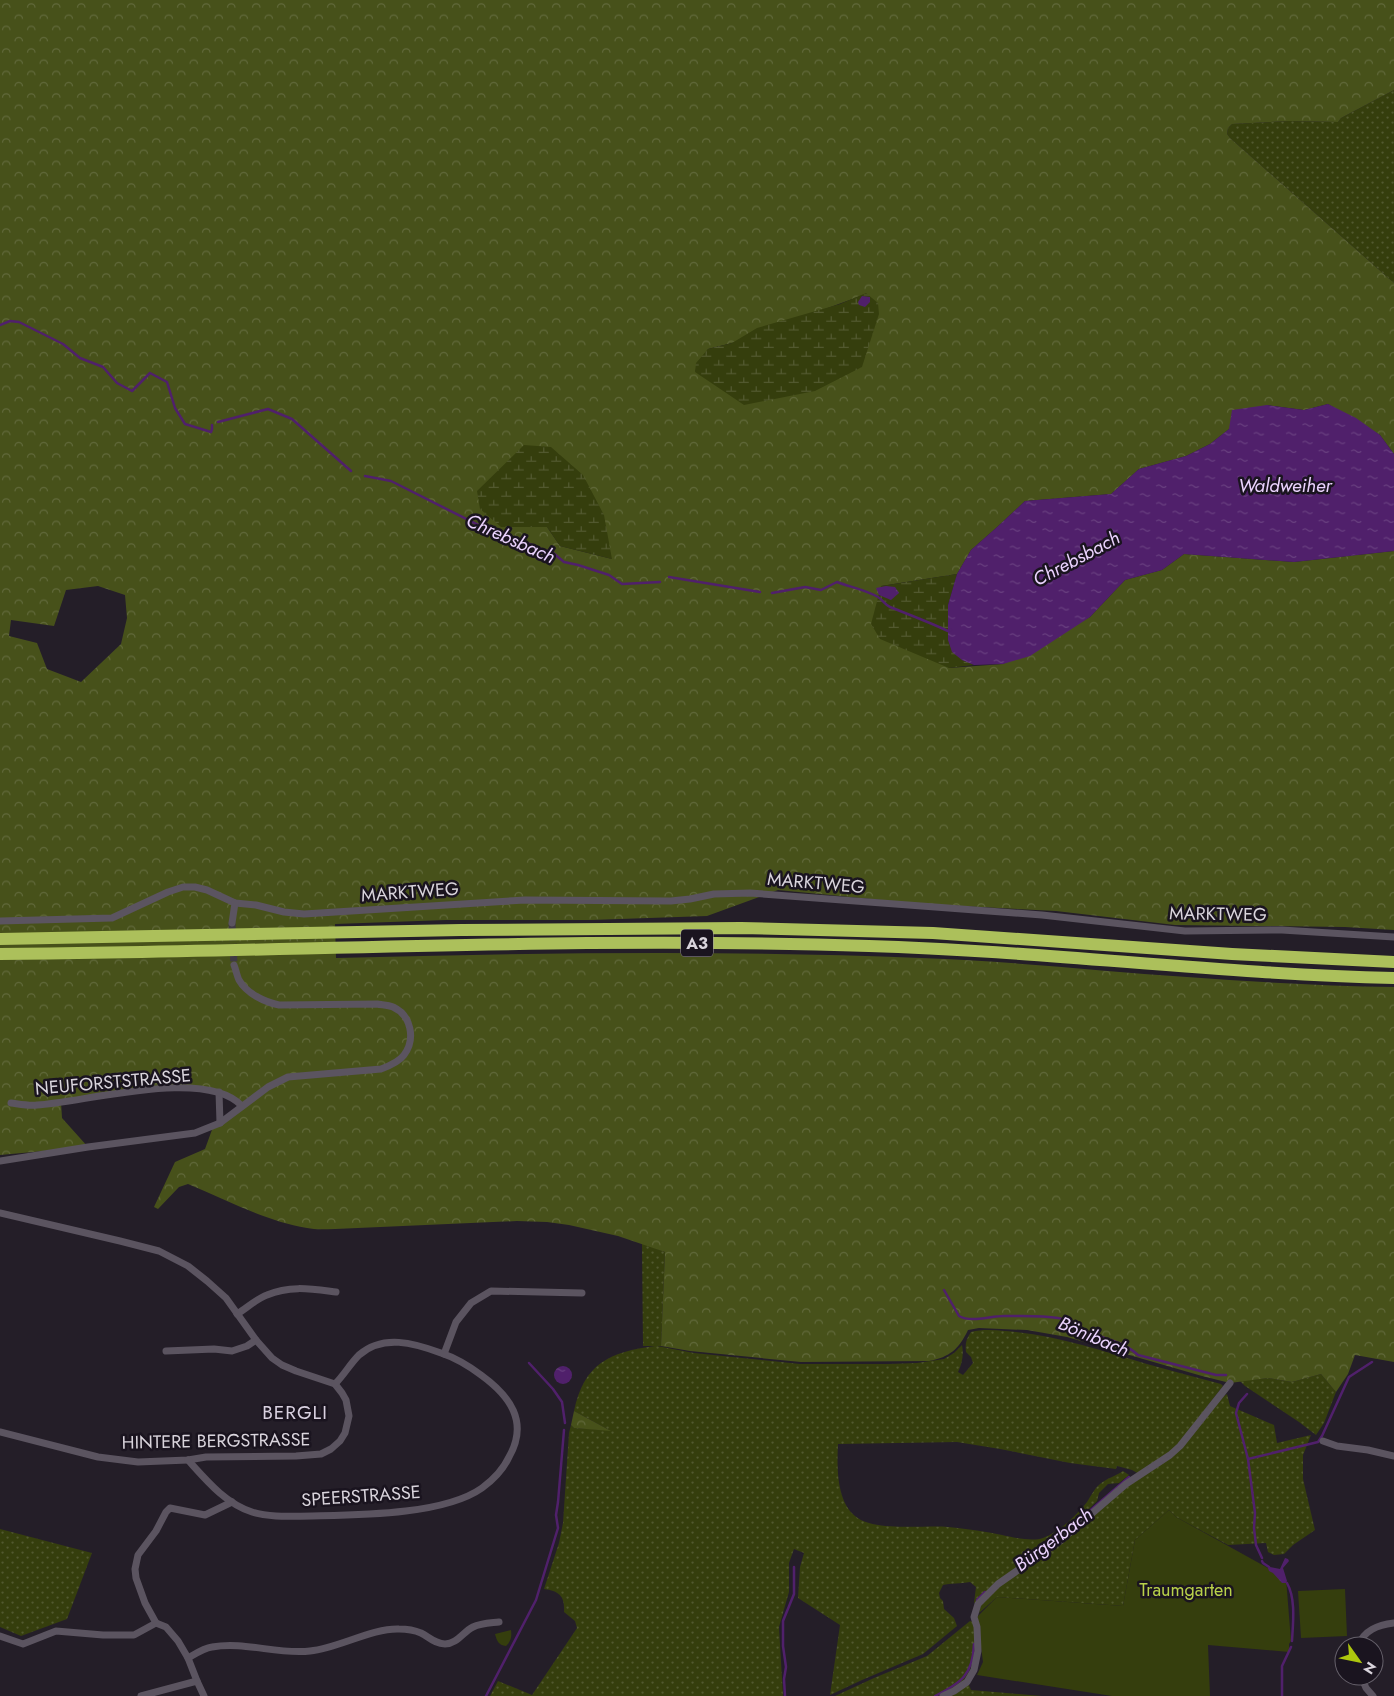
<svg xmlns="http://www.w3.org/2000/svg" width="1394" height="1696" viewBox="0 0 1394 1696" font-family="Jost,sans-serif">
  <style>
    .grass { fill: url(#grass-dots) }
    .forest { fill: url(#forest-crowns); fill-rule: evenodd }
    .wetland { fill: url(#wetland-marsh) }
    .park { fill: #353e0d }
    .water { fill: url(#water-ripples) }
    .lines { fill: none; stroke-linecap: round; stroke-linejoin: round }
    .stream { stroke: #50206b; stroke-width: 2.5 }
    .street-tunnel { stroke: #3f3943; stroke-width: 7; stroke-dasharray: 7 3.5; stroke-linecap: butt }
    .street { stroke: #5b5460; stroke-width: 7 }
    .highway { stroke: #acc05b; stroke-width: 12 }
    .labels { text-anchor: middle; stroke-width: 5; stroke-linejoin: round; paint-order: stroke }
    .shield { fill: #1a141f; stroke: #a09aa3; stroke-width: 1 }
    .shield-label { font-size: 16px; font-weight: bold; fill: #d9d4dc }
    .street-label { font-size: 18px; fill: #d9d4dc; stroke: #1a141f }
    .park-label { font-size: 18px; fill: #b9d14a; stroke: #1a141f }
    .water-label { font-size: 19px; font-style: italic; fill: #ebd3fe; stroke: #1a141f }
    .neighbourhood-label { font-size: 19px; letter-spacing: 1px; fill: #d9d1e0; stroke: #1a141f }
  </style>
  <defs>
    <pattern id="grass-dots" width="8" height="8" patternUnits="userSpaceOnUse" patternTransform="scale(1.25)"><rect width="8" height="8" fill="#353e0d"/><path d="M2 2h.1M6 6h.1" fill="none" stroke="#525930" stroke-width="1.8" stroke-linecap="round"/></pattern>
    <pattern id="forest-crowns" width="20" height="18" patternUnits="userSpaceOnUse" patternTransform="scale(1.25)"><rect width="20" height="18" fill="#47511a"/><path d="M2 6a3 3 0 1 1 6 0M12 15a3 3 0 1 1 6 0" fill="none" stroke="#61693b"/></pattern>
    <pattern id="wetland-marsh" width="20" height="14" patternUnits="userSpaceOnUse" patternTransform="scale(1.25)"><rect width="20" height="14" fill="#353e0d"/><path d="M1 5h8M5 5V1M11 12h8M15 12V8" fill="none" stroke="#525930"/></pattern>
    <pattern id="water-ripples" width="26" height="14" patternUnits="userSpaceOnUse" patternTransform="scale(1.25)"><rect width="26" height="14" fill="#50206b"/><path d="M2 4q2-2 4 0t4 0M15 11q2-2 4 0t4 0" fill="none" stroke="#694080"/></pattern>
  </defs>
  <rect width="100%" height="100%" fill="#241e28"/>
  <g class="grass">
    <path d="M 1394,90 L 1394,283 L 1230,138 L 1227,134 L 1228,128 L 1232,124 L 1289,121 L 1338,122 L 1341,118 Z"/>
    <path d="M 642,1243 L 665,1252 L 661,1346 L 657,1346 L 694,1353 L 800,1364 L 888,1364 L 917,1363 L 944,1359 L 954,1353 L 962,1345 C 964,1354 962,1364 958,1372 L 963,1375 L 973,1363 L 971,1357 L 966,1352 C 965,1344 966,1339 971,1332 C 982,1329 994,1330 1005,1331 C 1056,1335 1099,1350 1147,1364 C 1171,1371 1196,1377 1221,1384 L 1223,1386 L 1205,1409 L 1227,1394 L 1230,1406 L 1274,1425 L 1277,1443 L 1311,1435 L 1303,1455 L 1303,1479 L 1315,1530 L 1293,1545 L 1284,1554 L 1274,1555 L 1268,1552 L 1266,1543 L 1228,1545 L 1176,1517 L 1169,1510 L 1135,1540 L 1123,1606 L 997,1597 L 979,1613 L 981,1604 L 990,1594 L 1139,1474 L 1132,1470 L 1117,1466 L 1116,1469 L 1070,1463 L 1000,1449 L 957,1442 L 838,1444 C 837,1466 836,1500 855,1516 C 873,1532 924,1525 948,1527 C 961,1528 974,1530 986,1532 C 1002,1534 1028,1543 1043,1538 C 1059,1532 1076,1516 1087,1502 C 1091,1496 1094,1489 1100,1484 C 1107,1478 1116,1476 1123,1471 L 1129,1475 L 1119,1483 L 1108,1484 L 1099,1493 L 1097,1501 L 1071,1527 L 979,1601 L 974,1603 L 976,1587 L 970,1582 C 961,1584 950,1583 943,1585 L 939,1593 L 940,1598 L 943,1601 L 944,1609 L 954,1618 L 957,1626 L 923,1654 L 862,1680 L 830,1695 L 840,1625 L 798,1598 L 800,1567 L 804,1553 L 794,1549 L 789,1563 L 789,1592 L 779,1627 L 783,1696 L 490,1696 L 498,1681 L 532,1695 L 577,1628 L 575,1621 L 564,1612 C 565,1597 560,1591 544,1589 L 559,1543 L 563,1523 L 569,1433 L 571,1425 L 574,1428 L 609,1430 L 574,1411 C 584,1363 610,1352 655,1346 L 643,1346 Z"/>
    <path d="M 1321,1374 L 1336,1392 L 1324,1423 L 1316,1435 L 1299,1422 L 1245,1386 L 1240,1381 L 1268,1378 L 1292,1382 Z"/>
    <path d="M 0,1529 L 92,1553 L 67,1619 L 21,1636 L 0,1627 Z"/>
    <path d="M 970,1621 L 973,1622 L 976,1628 L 974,1657 L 968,1674 L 963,1681 L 954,1688 L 937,1696 L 835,1696 L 874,1678 L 927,1656 Z"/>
    <path d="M 968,1683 L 971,1690 L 1042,1696 L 947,1696 Z"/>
  </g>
  <g class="forest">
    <path d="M 0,0 L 1394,0 L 1394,90 L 1341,118 L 1338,122 L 1289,121 L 1232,124 L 1228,128 L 1227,134 L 1230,138 L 1394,283 L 1394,454 L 1380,435 L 1328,404 L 1304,410 L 1267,405 L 1229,429 L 1210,444 L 1186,456 L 1139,469 L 1111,494 L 1025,501 L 996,528 L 971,550 L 957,574 L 881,586 L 949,668 L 1003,664 L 1090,617 L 1125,580 L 1162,570 L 1184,554 L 1294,562 L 1394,551 L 1394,930 L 1345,927 L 1175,925 L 1056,911 L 922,904 L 778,890 L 707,916 L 591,920 L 446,920 L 335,924 L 336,958 C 531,953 726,950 921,958 C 1010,961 1098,971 1187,977 C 1256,982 1325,986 1394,987 L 1394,1362 L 1355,1355 L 1348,1374 L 1336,1392 L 1321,1374 L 1292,1382 L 1268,1378 L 1230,1383 L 1202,1376 L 1067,1337 L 1027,1330 L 979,1328 L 968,1330 C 959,1349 950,1357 929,1361 L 801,1362 L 690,1351 L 661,1346 L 665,1252 L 618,1236 L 569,1225 L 547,1222 L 517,1221 L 335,1229 C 326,1229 316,1230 307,1228 C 265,1221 227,1200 188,1184 L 179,1187 L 158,1209 L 154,1207 L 175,1162 L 205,1149 L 213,1127 L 242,1106 L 236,1100 L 190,1087 L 61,1102 L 62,1118 L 88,1147 L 0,1155 ZM 866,294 L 695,371 L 708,349 L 732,343 ZM 547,527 L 612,559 L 560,546 ZM 98,586 L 125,595 L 127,618 L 121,644 L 81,682 L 47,669 L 37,643 L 9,636 L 11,620 L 54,626 L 66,590 Z"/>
    <path d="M 574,1411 L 611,1431 L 574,1428 L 571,1425 Z"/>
  </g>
  <g class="wetland">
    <path d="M 866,293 L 878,303 L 879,314 L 862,367 L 815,391 L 744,405 L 695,372 L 696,363 L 708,349 L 732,343 L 757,328 L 840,304 Z"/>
    <path d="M 524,445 L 551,447 L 583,475 L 604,515 L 612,559 L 560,546 L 547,527 L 501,527 L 480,509 L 477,491 Z"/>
    <path d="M 957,574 L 948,605 L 962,660 L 974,665 L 949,668 L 880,639 L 871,624 L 881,586 Z"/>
  </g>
  <g class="park">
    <path d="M 1169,1510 L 1176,1517 L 1286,1578 L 1291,1641 L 1289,1644 L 1289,1652 L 1208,1645 L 1210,1696 L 1112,1696 L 977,1675 L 983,1662 L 977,1617 L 997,1597 L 1123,1606 L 1135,1540 Z"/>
    <path d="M 1345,1589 L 1347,1636 L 1301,1638 L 1298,1591 Z"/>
    <path d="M 511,1630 C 512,1637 511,1641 506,1646 C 498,1645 497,1641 495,1634 Z"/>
  </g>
  <g class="water">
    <path d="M 862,296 L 870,297 L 870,302 L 865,307 L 859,305 L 858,302 Z"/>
    <path d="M 1328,404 L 1356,418 L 1380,435 L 1394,454 L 1394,551 L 1294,562 L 1184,554 L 1162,570 L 1125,580 L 1090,617 L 1030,656 L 1003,664 L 974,665 L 962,660 L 952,652 L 948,640 L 948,605 L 957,574 L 971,550 L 996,528 L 1025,501 L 1111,494 L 1139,469 L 1186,456 L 1210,444 L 1229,429 L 1232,410 L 1267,405 L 1304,410 Z"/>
    <path d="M 886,586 L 895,587 L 899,593 L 891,600 L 879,595 L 876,588 Z"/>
    <circle cx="563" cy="1375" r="9"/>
    <path d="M 1285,1558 L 1288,1559 L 1289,1561 L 1283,1568 L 1287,1581 L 1286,1583 L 1282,1583 L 1273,1573 L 1269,1571 L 1268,1568 L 1270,1567 L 1280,1569 Z"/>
  </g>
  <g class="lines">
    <g class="stream">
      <path d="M 0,325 L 10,321 L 19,322 L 63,344 L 80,358 L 103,367 L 117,383 L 132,391 L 150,373 L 167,382 L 175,408 L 185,424 L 211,432 L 212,429 L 212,425"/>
      <path d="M 218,422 L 268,409 L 292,419 L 351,471"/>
      <path d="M 365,476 L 391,481 L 512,542 L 527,543 L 543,550 L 552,552 L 564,562 L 578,565 L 609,575 L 622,584 L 660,582"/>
      <path d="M 669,577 L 760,592"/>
      <path d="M 772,593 L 805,587 L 821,590 L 837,582 C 850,587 866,590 878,597 C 883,600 885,605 890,607 C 910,615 929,622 948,631 L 951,630"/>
      <path d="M 944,1290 L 959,1316 C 971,1323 990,1316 1004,1316 C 1021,1316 1041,1315 1058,1318 C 1067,1319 1074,1327 1082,1330 C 1100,1338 1123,1341 1138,1355 L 1216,1375 L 1226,1375"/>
      <path d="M 529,1363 L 553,1389 L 562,1402 L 565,1423"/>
      <path d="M 1247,1394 L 1239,1403 L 1236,1413 L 1248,1459 L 1255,1513 L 1254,1528 L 1256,1545 L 1262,1558"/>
      <path d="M 1248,1459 L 1318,1442 L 1322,1436 L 1349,1377 L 1372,1362"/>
      <path d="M 1085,1515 L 1129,1477"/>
      <path d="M 1262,1561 L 1263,1563 L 1269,1567"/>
      <path d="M 1287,1583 C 1296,1599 1293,1623 1292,1641"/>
      <path d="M 977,1600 L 985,1592"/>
      <path d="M 486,1696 L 536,1600 L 558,1528 L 556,1515 L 558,1502 L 564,1430"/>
      <path d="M 785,1696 L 784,1679 L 786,1667 L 783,1646 L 783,1621 L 794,1594 L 794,1567"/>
      <path d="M 935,1696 C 961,1683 973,1675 974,1644"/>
      <path d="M 1282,1696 L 1282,1666 L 1291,1647"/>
    </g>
    <path class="street-tunnel" d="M 232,923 L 234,965"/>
    <g class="street">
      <path d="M 0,921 L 112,918 L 168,892 L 183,887 L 195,887 L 207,890 L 235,903 L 256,905 L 284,912 L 304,914 L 525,900 L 671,901 L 690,899 L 714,894 L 750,893 L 1042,915 L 1185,931 L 1282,930 L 1394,937"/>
      <path d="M 232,923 L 235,903"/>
      <path d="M 219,1092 L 220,1123"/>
      <path d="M 11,1103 C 19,1104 29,1106 37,1105 C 86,1102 206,1067 242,1106"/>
      <path d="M 0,1161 L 88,1147 L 195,1133 L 220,1123 L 268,1087 L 288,1077 L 381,1069 C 389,1066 399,1062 404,1055 C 416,1039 411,1015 393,1007 C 388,1005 382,1005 377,1004 L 279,1005 C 265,1002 247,994 239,980 C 237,976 236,970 234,965"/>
      <path d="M 0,1213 L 120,1241 L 159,1251 L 188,1266 L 207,1281 L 226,1298 L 256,1340 L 272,1358 L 282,1365 L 296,1371 L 335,1384 L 342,1393 L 346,1400 L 349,1416 L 345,1433 L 340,1441 L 331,1449 L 321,1454 L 296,1456 L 206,1457 L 188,1460 L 138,1462 L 98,1457 L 0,1432"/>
      <path d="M 237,1314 C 247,1308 256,1299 267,1295 C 290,1285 312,1289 336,1292"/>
      <path d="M 166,1351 L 214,1349 L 232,1351 L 247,1346 L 256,1340"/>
      <path d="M 444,1354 L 456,1322 L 471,1303 L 491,1291 L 582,1293"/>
      <path d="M 1323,1441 L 1337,1446 L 1368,1450 L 1394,1456"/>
      <path d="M 188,1460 C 207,1481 225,1503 252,1512 C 271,1518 293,1516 312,1516 C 358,1515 444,1515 482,1488 C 493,1480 503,1470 509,1457 C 529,1422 510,1396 481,1375 C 469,1366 456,1358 441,1353 C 414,1343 383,1334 359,1355 C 350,1364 344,1375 335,1384"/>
      <path d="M 0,1636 L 23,1644 L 56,1631 L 103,1635 L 134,1635 L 156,1623"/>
      <path d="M 1358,1646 C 1364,1630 1378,1625 1394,1623"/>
      <path d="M 188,1658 C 195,1654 204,1648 212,1647 C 245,1641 278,1655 310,1651 C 339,1648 372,1628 399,1629 C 406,1629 414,1630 421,1633 C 429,1637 435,1644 445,1644 C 457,1644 463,1632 473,1627 C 481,1623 491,1623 499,1622"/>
      <path d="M 1361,1676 L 1366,1688 L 1373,1696"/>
      <path d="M 197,1681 L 188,1658 L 178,1641 L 166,1627 L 156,1623 L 145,1603 L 136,1578 L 135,1569 L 138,1555 L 156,1531 L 166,1512 L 170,1508 L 205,1515 L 232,1502"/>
      <path d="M 141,1696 L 197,1681 L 204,1696"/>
      <path d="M 943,1696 L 954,1691 L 967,1682 L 974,1670 L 978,1651 L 977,1627 L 974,1617 L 978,1604 L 998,1584 L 1060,1541 L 1126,1484 L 1170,1455 L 1180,1446 L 1230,1383"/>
    </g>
    <g class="highway">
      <path d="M 0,939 L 461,930 L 741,928 L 933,933 L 1232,954 L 1394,962"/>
      <path d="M 0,954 C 290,952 580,936 869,946 C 1044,951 1219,974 1394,978"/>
    </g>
  </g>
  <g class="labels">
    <rect class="shield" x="681" y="929.5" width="32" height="27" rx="4"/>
    <g class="shield-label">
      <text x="697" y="949">A3</text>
    </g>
    <g class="street-label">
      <text transform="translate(816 883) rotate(5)" y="6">MARKTWEG</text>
      <text transform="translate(410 892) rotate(-4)" y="6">MARKTWEG</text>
      <text transform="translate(1218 914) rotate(1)" y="6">MARKTWEG</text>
      <text transform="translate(113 1082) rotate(-5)" y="6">NEUFORSTSTRASSE</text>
      <text transform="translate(216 1441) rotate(-1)" y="6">HINTERE BERGSTRASSE</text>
      <text transform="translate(361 1496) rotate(-4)" y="6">SPEERSTRASSE</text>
    </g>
    <g class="park-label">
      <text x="1186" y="1596">Traumgarten</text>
    </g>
    <g class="water-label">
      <text x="1285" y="492">Waldweiher</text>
      <text transform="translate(511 538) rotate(24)" y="7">Chrebsbach</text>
      <text transform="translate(1076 558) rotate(-28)" y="7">Chrebsbach</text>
      <text transform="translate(1094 1336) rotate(23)" y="7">Bönibach</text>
      <text transform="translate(1053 1539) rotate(-37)" y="7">Bürgerbach</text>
    </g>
    <g class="neighbourhood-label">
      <text x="295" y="1419">BERGLI</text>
    </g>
  </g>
  <g transform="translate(1359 1661) rotate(123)"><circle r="24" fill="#1a141f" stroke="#66616b"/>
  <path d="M0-4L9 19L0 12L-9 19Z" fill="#adc60e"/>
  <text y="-8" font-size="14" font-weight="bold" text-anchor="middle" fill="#d9d4dc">N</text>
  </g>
</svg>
